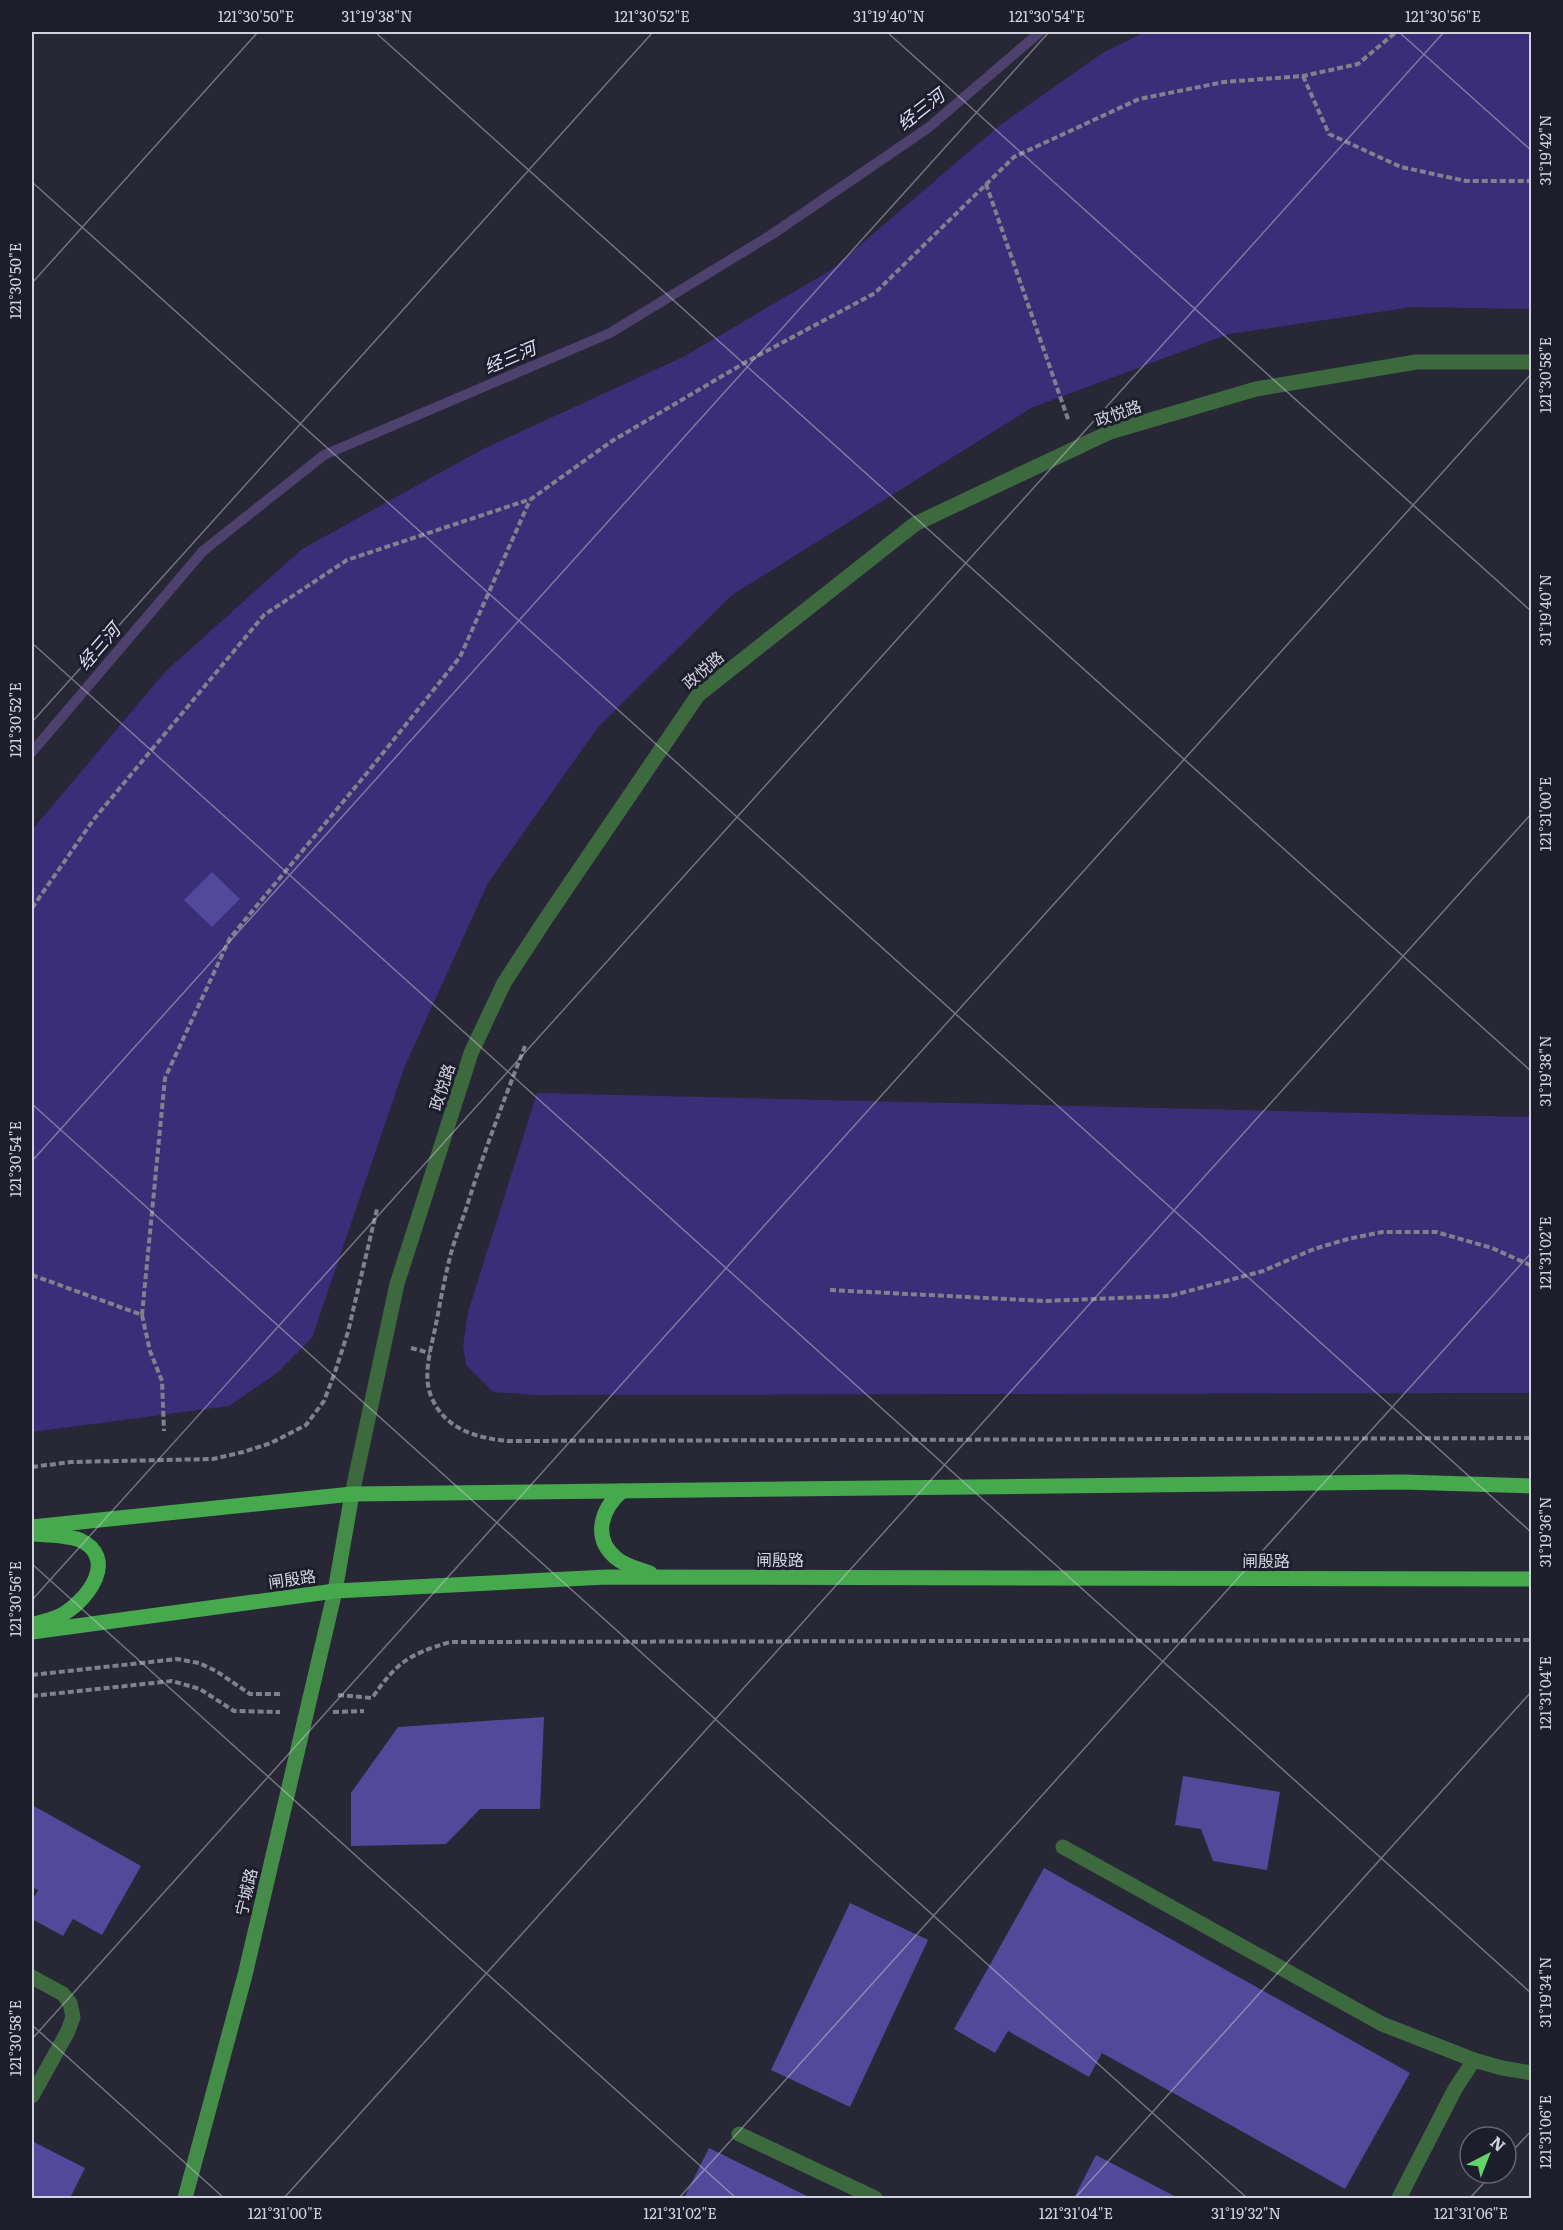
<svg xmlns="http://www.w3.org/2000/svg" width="1563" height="2230" viewBox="0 0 1563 2230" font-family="Literata,'Noto Sans SC',serif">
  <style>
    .green { fill: #392e77 }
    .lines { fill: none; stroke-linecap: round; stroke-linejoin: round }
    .stream { stroke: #4d416d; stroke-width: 10 }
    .building { fill: #52499a }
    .path { stroke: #81818e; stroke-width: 4; stroke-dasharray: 6 3; stroke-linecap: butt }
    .lane { stroke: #3d693e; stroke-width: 15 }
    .street { stroke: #3d693e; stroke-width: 15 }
    .secondary { stroke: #438d48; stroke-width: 15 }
    .primary { stroke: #46a94e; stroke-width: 15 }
    .ticks { fill: none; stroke: #d2d2dc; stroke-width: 1.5; stroke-opacity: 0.45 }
    .labels { text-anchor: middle; stroke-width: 6; stroke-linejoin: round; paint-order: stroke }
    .street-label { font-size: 16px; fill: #d2d2dc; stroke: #1d1d2c }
    .water-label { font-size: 18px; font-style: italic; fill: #dfdff6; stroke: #1d1d2c }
    .neatline { fill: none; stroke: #d2d2dc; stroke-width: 2 }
    .ticks-label { font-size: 15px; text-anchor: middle; fill: #d2d2dc }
  </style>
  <rect width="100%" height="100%" fill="#272736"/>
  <g class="green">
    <path d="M 1145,32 L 1531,32 L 1531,309 L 1413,307 L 1229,334 L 1031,408 L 732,595 L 598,727 L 488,883 L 404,1068 L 312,1338 L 276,1374 L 229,1406 L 32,1432 L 32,830 L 165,672 L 302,549 L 483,449 L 683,357 L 831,270 L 1000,125 L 1104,52 Z"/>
    <path d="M 537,1093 L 1531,1117 L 1531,1393 L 535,1395 L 493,1392 L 466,1365 L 463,1346 L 468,1312 Z"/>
  </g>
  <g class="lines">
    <path class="stream" d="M 32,752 L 203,551 L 324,455 L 610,333 L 771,235 L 928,128 L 1040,32"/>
  </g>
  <g class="building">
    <path d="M 212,872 L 240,899 L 212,927 L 184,900 Z"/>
    <path d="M 544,1717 L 540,1809 L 480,1809 L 446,1844 L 351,1846 L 351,1793 L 398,1727 Z"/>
    <path d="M 1183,1776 L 1280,1792 L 1267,1870 L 1213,1861 L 1201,1829 L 1175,1825 Z"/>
    <path d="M 32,1805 L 141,1866 L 102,1935 L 73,1919 L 63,1936 L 32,1919 L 32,1901 L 38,1890 L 32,1887 Z"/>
    <path d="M 1044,1868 L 1410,2073 L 1345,2189 L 1102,2053 L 1089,2077 L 1008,2031 L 995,2053 L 954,2029 Z"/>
    <path d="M 850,1903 L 928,1940 L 850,2107 L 771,2070 Z"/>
    <path d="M 32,2141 L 85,2168 L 70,2198 L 32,2198 Z"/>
    <path d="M 709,2148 L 811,2198 L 684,2198 Z"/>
    <path d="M 1096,2155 L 1178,2198 L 1074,2198 Z"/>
  </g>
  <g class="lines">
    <g class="path">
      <path d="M 1303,76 L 1329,134 L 1401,167 L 1466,181 L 1532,181"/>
      <path d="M 986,184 L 1069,422"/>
      <path d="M 32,908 L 94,819 L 264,615 L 347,560 L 531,499 L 612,441 L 746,362 L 875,293 L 1014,157 L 1139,99 L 1224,82 L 1303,76 L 1358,64 L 1396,32"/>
      <path d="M 525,1046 C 504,1100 483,1154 466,1209 C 460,1226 453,1244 449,1261 C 444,1282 440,1303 436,1324 C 432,1345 422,1374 431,1396 C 444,1429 476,1438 508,1441 L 1532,1438"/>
      <path d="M 32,1275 L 142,1315 L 150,1351 L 162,1381 L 164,1431"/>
      <path d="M 830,1290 L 1045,1301 L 1170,1296 L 1263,1271 L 1314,1249 L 1348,1239 L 1382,1232 L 1436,1232 L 1492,1248 L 1532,1266"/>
      <path d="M 142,1315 L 165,1078 L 230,938 L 367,773 L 460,657 L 530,500"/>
      <path d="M 411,1348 L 430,1353"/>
      <path d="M 32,1467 L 71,1462 L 213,1459 L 243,1452 L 271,1443 L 306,1425 L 324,1401 L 335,1372 L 348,1332 L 377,1209"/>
      <path d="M 32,1675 L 177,1659 L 199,1663 L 216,1671 L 250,1694 L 283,1694"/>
      <path d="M 338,1695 L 372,1698 C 398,1661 408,1655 450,1642 L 1532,1640"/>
      <path d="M 32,1696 L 172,1681 L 200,1689 L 234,1711 L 280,1712"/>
      <path d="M 333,1712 L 364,1711"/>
    </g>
    <g class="lane">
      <path d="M 1063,1847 L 1382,2024 L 1474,2060 L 1502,2068 L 1532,2073"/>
      <path d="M 32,1977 L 63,1994 L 70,2003 L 73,2017 L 68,2031 L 32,2096"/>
      <path d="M 739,2134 L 875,2198"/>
      <path d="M 1399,2198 L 1455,2089 L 1474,2060"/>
    </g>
    <path class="street" d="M 352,1494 L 397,1284 L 471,1053 L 504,983 L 545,920 L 698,695 L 915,524 L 1110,432 L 1256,389 L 1416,362 L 1532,362"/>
    <path class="secondary" d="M 185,2198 L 245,1975 L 335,1591 L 352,1494"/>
    <g class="primary">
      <path d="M 622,1491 C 601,1509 592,1538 616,1558 C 625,1566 639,1569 650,1573"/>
      <path d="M 32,1527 L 352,1494 L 1403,1482 L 1532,1486"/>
      <path d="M 33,1534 C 47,1535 66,1535 80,1540 C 118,1558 89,1598 65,1613 C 56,1619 44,1621 34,1624"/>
      <path d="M 32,1632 L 335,1591 L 607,1577 L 1532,1579"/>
    </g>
  </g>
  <path class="ticks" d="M 375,32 L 1532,1072M 887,32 L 1532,612M 1399,32 L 1532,151M 32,182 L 1532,1533M 32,283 L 258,32M 32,643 L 1532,1994M 32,722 L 653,32M 32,1104 L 1247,2198M 32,1161 L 1049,32M 32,1564 L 736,2198M 32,1600 L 1444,32M 32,2025 L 224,2198M 32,2039 L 1532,373M 1506,2158 L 1532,2130M 284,2198 L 1532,813M 679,2198 L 1532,1252M 1075,2198 L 1532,1691M 1470,2198 L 1493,2173"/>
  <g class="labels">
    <g class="street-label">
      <text transform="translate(1118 413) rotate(-19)" y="6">政悦路</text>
      <text transform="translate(703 670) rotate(-41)" y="6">政悦路</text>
      <text transform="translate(442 1087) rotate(-72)" y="6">政悦路</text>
      <text x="780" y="1566">闸殷路</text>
      <text x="1266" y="1567">闸殷路</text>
      <text transform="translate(292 1579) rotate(-8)" y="6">闸殷路</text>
      <text transform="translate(246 1892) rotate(-77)" y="6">宁城路</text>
    </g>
    <g class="water-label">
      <text transform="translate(921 110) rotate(-38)" y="6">经三河</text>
      <text transform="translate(510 358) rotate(-23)" y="6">经三河</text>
      <text transform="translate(99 647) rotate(-49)" y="6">经三河</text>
    </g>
  </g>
  <rect width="1563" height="2230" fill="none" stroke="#1d1d2c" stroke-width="66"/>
  <g transform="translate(1488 2155) rotate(42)"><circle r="28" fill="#1d1d2c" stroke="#656572" stroke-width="1.5"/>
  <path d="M0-4.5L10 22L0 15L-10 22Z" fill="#61d46a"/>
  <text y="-9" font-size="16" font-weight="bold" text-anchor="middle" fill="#d2d2dc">N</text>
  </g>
  <rect x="33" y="33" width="1497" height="2164" class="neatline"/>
  <g class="ticks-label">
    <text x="256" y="22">121°30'50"E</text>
    <text x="377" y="22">31°19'38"N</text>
    <text x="652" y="22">121°30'52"E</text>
    <text x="889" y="22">31°19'40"N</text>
    <text x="1047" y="22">121°30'54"E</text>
    <text x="1443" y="22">121°30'56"E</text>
    <text transform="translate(1546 150) rotate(-90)" y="5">31°19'42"N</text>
    <text transform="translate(16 281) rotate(-90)" y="5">121°30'50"E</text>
    <text transform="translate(1546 375) rotate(-90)" y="5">121°30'58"E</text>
    <text transform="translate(1546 610) rotate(-90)" y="5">31°19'40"N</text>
    <text transform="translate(16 720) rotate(-90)" y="5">121°30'52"E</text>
    <text transform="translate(1546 814) rotate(-90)" y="5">121°31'00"E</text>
    <text transform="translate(1546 1071) rotate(-90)" y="5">31°19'38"N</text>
    <text transform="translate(16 1159) rotate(-90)" y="5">121°30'54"E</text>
    <text transform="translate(1546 1253) rotate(-90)" y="5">121°31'02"E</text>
    <text transform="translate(1546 1532) rotate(-90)" y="5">31°19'36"N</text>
    <text transform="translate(16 1599) rotate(-90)" y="5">121°30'56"E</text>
    <text transform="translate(1546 1693) rotate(-90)" y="5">121°31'04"E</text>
    <text transform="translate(1546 1992) rotate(-90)" y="5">31°19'34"N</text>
    <text transform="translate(16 2038) rotate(-90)" y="5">121°30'58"E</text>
    <text transform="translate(1546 2132) rotate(-90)" y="5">121°31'06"E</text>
    <text x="285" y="2219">121°31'00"E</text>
    <text x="680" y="2219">121°31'02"E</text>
    <text x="1076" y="2219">121°31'04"E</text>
    <text x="1246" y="2219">31°19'32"N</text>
    <text x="1471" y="2219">121°31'06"E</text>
  </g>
</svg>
